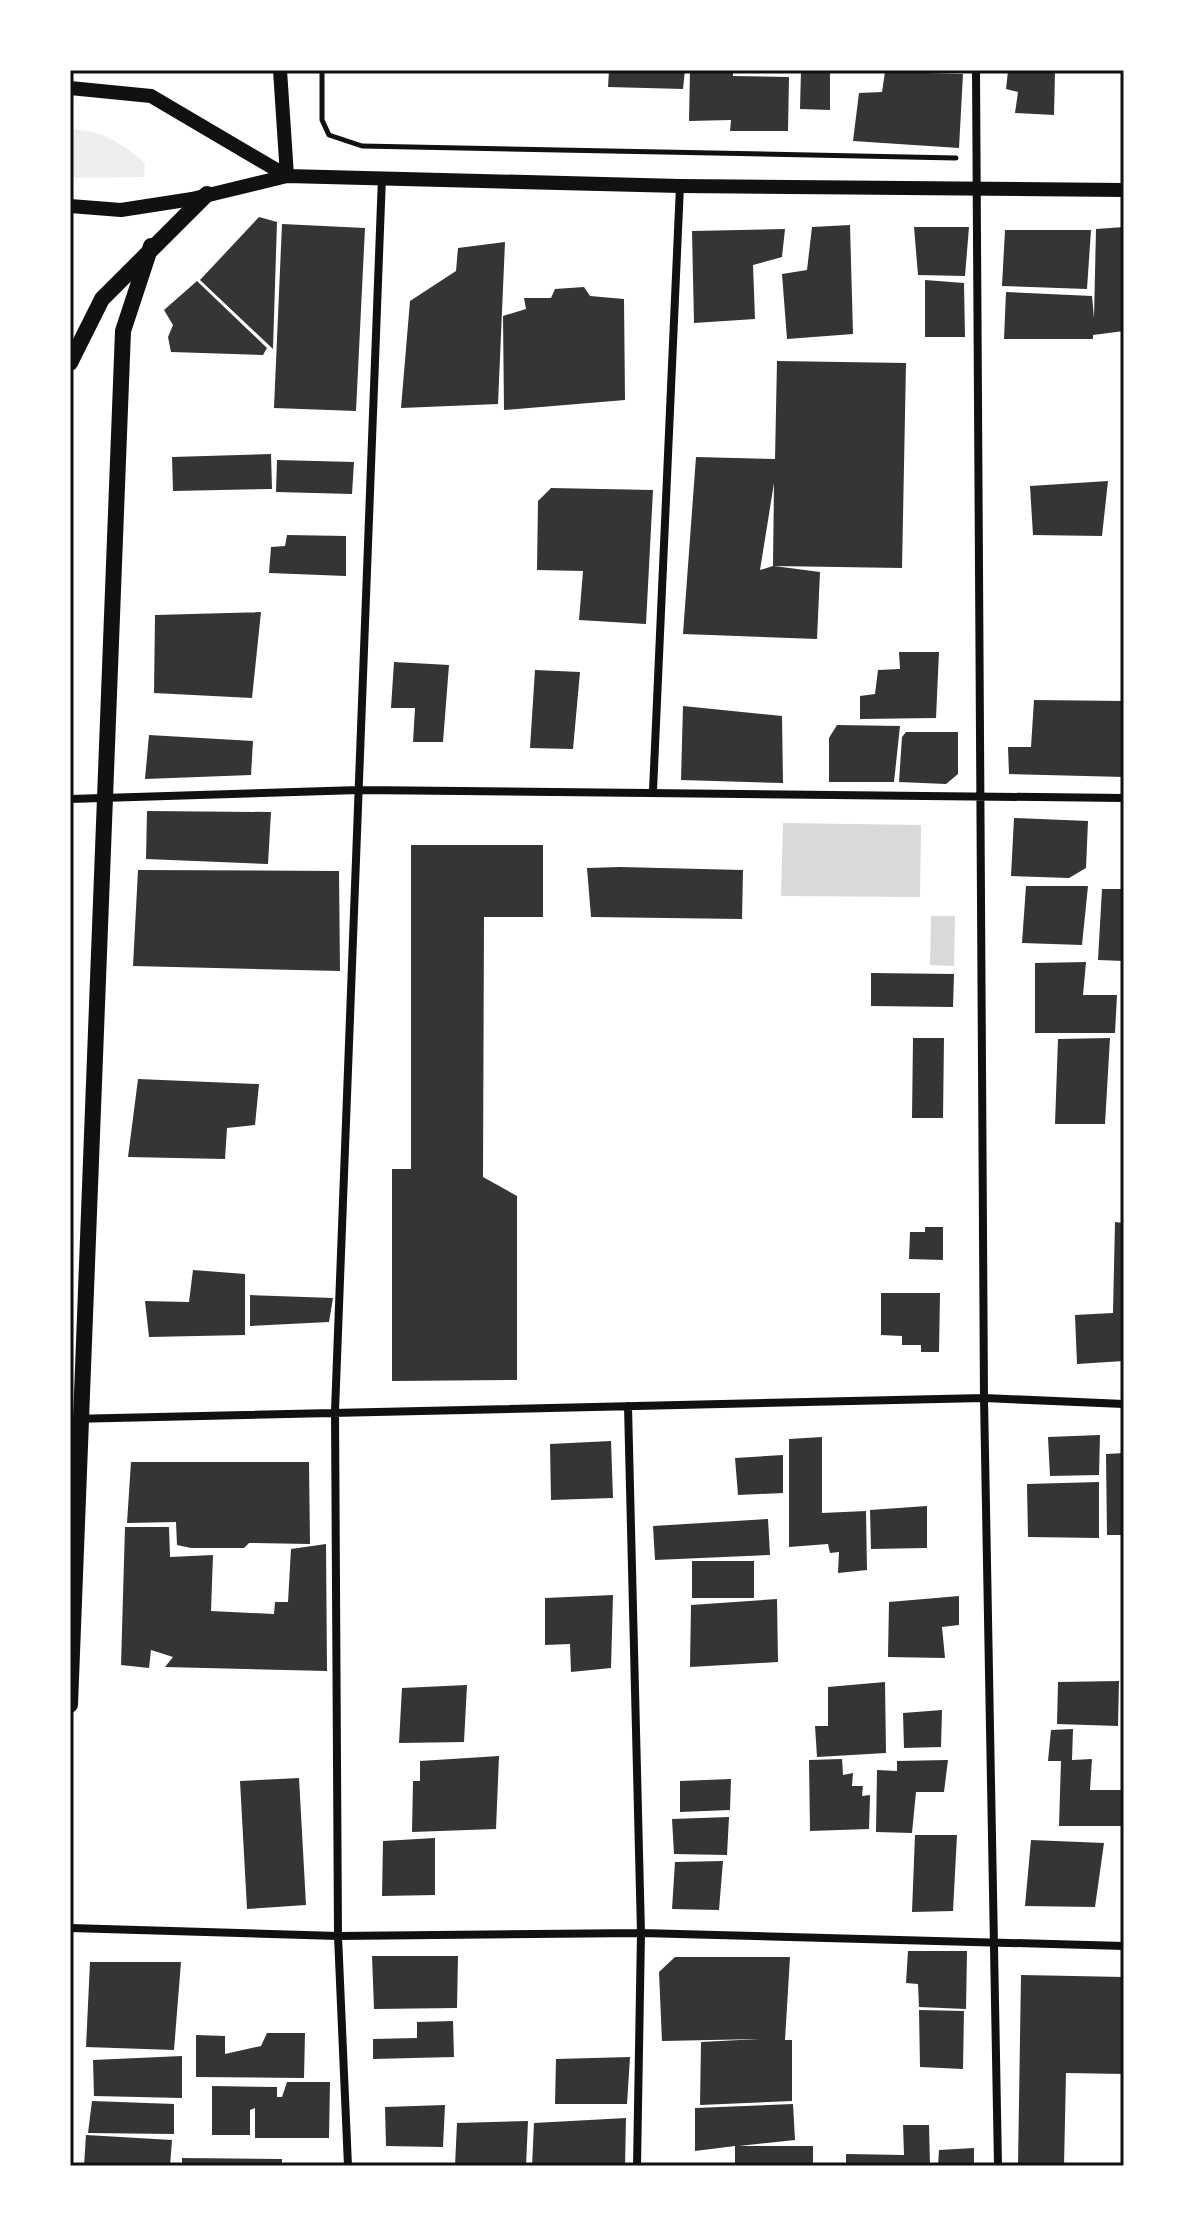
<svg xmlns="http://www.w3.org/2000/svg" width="1194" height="2236" viewBox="0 0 1194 2236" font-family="Manrope,sans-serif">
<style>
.green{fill:#eee}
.water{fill:#d9d9d9}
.building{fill:#353535;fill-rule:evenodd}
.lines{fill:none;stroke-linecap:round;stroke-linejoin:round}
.path{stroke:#111;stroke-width:5}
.minor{stroke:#111;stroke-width:8}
.tertiary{stroke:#111;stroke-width:14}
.secondary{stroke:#111;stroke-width:16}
.neatline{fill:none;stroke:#111;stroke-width:3}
</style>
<rect width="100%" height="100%" fill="#fff"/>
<path class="green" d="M70 129C102 130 121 143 145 163L144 177 70 178Z"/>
<path class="water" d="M783 823 921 825 920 897 781 896Z
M931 916H955L954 966 930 965Z"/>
<path class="building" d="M609 70H685L683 89 608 87Z
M690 70H733V76L789 77 788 131H730L731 120 689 121Z
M801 70H830V110L800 109Z
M1008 71 1055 72 1054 115 1015 113 1018 92 1006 89Z
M885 72 963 74 959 148 853 141 859 93 882 92Z
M259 217 277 222 273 349 200 280Z
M282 224 365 228 356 411 274 408Z
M850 225 853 334 787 339 782 274 807 270 812 227Z
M914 227H969L965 276 918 275Z
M1124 227V331L1093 335V339H1004L1006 292 1092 296 1094 318 1096 229Z
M785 229 782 257 753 265 755 319 694 323 692 231Z
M1005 230H1091L1087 289 1002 286Z
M505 242 498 404 401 408 410 301 456 271 458 248Z
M925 280 964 283 965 337H925Z
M197 281 267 348 263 355 171 352 168 337 173 325 164 310Z
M584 287 590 296 624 299 625 400 504 410 503 316 526 309 524 298H551L555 289Z
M777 361 906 363 902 568 774 566 820 572 817 639 683 634 696 457 775 459ZM774 483 773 566 760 570Z
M271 454 272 489 173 491 172 457Z
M277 460 354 462 352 494 276 492Z
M1108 481 1102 536 1033 535 1030 486Z
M551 488 653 490 646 624 579 620 583 571 537 570 538 501Z
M287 535 346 536V576L269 573 271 547 285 546Z
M261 612 252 698 154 693 155 615Z
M899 652H939L936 718 860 719V696L875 694 878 670 900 669Z
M394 662 449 665 443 742H413L415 708H391Z
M535 670 580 672 573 749 530 748Z
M1034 700 1124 701V777L1009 774 1008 747H1031Z
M683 706 782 716 783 783 681 780Z
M837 725 900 726 894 782H829V738Z
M906 732H958V774L946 784 899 782 902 737Z
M149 735 253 741 251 775 145 779Z
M147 811 271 812 268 864 146 859Z
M1014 818 1088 821 1086 868 1069 878 1011 876Z
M411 845H543V917H484L483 1177 517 1196V1380L392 1381V1169H411Z
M620 867 743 870 742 919 591 917 587 868Z
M138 870 339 871 340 971 133 966Z
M1026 886H1088L1082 945 1022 943Z
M1102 889H1124V961L1098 960Z
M1086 962 1083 995H1117L1115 1033H1035V963Z
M871 973 954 974 953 1007 871 1006Z
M913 1038H944L943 1118H912Z
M1110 1038 1105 1124H1055L1058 1039Z
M138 1079 259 1084 255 1125 227 1128 225 1159 128 1157Z
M1115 1222 1124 1223V1361L1077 1364 1075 1315 1113 1313Z
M925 1227H943V1260L909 1259 910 1232H925Z
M193 1270 245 1274V1335L149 1337 145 1301 189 1302Z
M881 1293H940L939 1352H921V1345H902V1336L881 1335Z
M250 1295 333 1298 329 1322 250 1326Z
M1100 1435 1099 1475 1050 1476 1048 1437Z
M822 1437V1513L866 1511 867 1570 838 1573 839 1552 830 1553 828 1544 789 1547V1439Z
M611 1441 613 1498 551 1500 550 1444Z
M1124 1453V1535H1107L1106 1454Z
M783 1455V1493L738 1495 735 1458Z
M131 1462H309L310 1544 249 1543 244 1548H191L177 1545 176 1522 127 1523Z
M1099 1482V1538L1028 1537 1027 1484Z
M927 1506V1548L871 1549 870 1510Z
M768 1519 770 1555 655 1560 653 1526Z
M125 1527H169L170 1557 213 1555 211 1611 274 1614 275 1602H288L291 1549 326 1544 327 1671 165 1667 173 1657 151 1650 149 1668 121 1665Z
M692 1561H754V1598H692Z
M613 1595 611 1668 571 1672 570 1644 545 1645V1598Z
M959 1596V1625L942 1627 945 1658 888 1657 889 1602Z
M777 1599 778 1662 690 1667 691 1605Z
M1119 1681 1118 1726 1057 1724 1058 1682Z
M885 1682 886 1753 817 1757 815 1726H828V1687Z
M467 1685 464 1742 399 1743 402 1688Z
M942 1710 941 1747 904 1748 903 1713Z
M1073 1729 1072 1760 1092 1759 1090 1790H1124V1826H1059L1061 1761H1048L1051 1730Z
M499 1756 496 1829 412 1832 413 1781H420V1761Z
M842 1759 843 1775 853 1773 852 1786H863L862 1796 870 1795 869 1829 810 1831 809 1760Z
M948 1760 944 1792H916L912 1833 876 1832 877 1770 897 1771V1761Z
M299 1778 306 1905 247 1909 240 1781Z
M731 1779 730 1810 680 1812V1781Z
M729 1817 727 1855 674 1854 672 1819Z
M915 1835H957L953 1911 912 1912Z
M435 1838V1895L382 1896 383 1841Z
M1031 1840 1104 1843 1095 1907 1025 1906Z
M723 1861 719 1910 672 1909 675 1862Z
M908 1951H967L966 2009 919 2007 918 1984 906 1983Z
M372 1956H458L457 2008 374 2009Z
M675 1957H790L785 2040H792V2101L700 2105 701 2042 759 2039 662 2041 659 1972Z
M90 1962H181L174 2050 86 2047Z
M1021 1975 1124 1977V2074L1066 2073 1064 2166H1018Z
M919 2010 964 2011 963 2069 920 2067Z
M453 2021 454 2057 373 2059V2039L417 2038V2022Z
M267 2033H305L304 2078 196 2077V2035L225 2036V2054L261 2046Z
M182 2056V2098L94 2096 93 2060Z
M630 2057 627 2104H555L556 2059Z
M287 2082H330L329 2138H255V2108L250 2110V2135H212V2086L277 2087V2097H282Z
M92 2101 174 2104V2134L88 2133Z
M793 2104 795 2140 739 2146H813V2166H735V2146L695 2151V2108Z
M445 2105 443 2147 386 2146 385 2107Z
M626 2118 625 2166H532L534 2123Z
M528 2121 526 2166H455L457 2123Z
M903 2125H929L930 2166H846V2154L904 2155Z
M86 2135 172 2140 170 2166H84Z
M974 2148V2166H938L939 2150Z
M182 2158 282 2159V2166H182Z"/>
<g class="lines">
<path class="path" d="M322 70V120L329 135 362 146 956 158"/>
<path class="minor" d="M976 70 984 1398 998 2166
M653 791 680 186
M70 799 359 790 1124 798
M628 1406 641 1933 637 2166
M70 1419 984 1398 1124 1404
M70 1928 338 1936 641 1933 1124 1946
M348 2166 338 1936 335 1411 382 177"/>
<path class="tertiary" d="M280 70 287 176 680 186 1124 190
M70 88 151 96 287 176 192 199 121 210 70 206"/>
<path class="secondary" d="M70 363 102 299 207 194
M70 1705 123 331 151 246"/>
</g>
<rect width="1194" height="2236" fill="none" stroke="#ffffff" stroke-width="144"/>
<rect x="72" y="72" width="1050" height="2092" class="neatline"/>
</svg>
